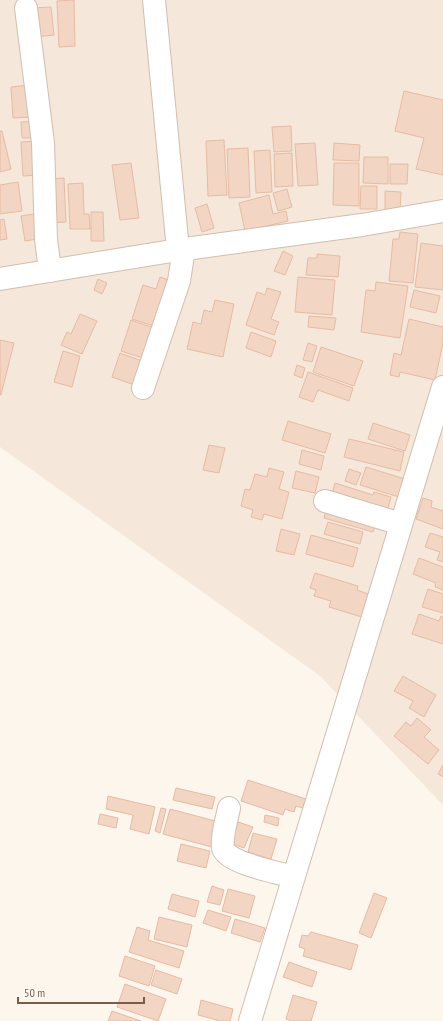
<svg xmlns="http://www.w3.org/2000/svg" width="443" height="1021" viewBox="0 0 443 1021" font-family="'PT Sans Narrow',sans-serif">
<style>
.residential{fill:#f5e8da}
.building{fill:#f3d5c3;stroke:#e6bba3}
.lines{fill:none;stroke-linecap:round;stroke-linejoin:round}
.minor-casing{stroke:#d1beb0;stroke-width:24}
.minor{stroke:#fff;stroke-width:22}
</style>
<rect width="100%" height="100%" fill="#fdf6ec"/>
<path class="residential" d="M0 0H443V805L320 676 0 447Z"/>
<path class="building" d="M74 0 75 46 59 47 57 1Z
M51 7 54 35 34 37 31 8Z
M30 85 33 117 13 118 11 87Z
M404 91 443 100V175L416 169 424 138 395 131Z
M37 121 38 138H22L21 122Z
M291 126 292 151 274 152 272 127Z
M0 131H2L11 169 0 172Z
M224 140 227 195 208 196 206 141Z
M39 141 40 175 23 176 21 142Z
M315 143 318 185 298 186 295 144Z
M334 143 360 145 359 161 333 160Z
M248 148 250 197 229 198 227 149Z
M270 150 272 192 256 193 254 151Z
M292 153 293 186 275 187 274 154Z
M364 157H388V184L363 183Z
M131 163 139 218 120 220 112 165Z
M334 163H359V206L333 205Z
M390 164H408L407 184H390Z
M64 178 66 222 50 223 47 179Z
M18 182 22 211 0 214V185Z
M83 183 84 214H89L90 229H70L68 184Z
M361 186H377V209H360Z
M287 189 292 207 278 211 273 193Z
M385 191 401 192 400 211H385Z
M269 195 273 214 286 211 288 221 245 231 239 203Z
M207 204 214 228 202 232 195 208Z
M91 212H103L104 241H91Z
M40 213 44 238 25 241 21 216Z
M4 219 7 239 0 240V220Z
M400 232 418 234 413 283 389 281 393 239H399Z
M421 243 443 246V290L415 287Z
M283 251 293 256 285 275 274 271Z
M317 254 340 256 338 277 306 275 308 258H317Z
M160 277 174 282 160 328 132 319 143 285 156 289Z
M298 277 335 280 332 315 295 312Z
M98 279 107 283 102 294 94 290Z
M376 282 408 286 400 338 361 332 366 290 375 291Z
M267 288 281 292 271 319 279 322 274 335 246 325 257 292 265 295Z
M414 290 440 296 436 313 410 307Z
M215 300 234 304 223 357 187 349 193 322 201 324 204 310 212 312Z
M80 314 97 321 82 354 61 345 67 332 71 334Z
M309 316 336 318 334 330 308 327Z
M409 319 443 327V343L435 380 400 372 399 377 390 375 394 353 401 355Z
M131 320 159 330 149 360 121 351Z
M251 332 276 341 271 357 246 348Z
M0 340 14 343 1 395H0Z
M308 343 317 346 312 362 303 360Z
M321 347 363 361 354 386 313 372Z
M63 351 80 356 72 387 54 382Z
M120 353 148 363 140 387 112 377Z
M297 365 305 368 302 378 294 375Z
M308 372 353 388 349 401 318 390 313 402 299 397Z
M288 421 331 434 325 453 282 440Z
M373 423 410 435 405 451 368 439Z
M349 439 404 452 400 471 344 457Z
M209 445 225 448 219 473 203 470Z
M302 450 324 456 321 470 299 464Z
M366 467 405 479 399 497 360 485Z
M269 468 284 472 279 489 289 492 282 519 264 514 262 520 251 517 253 510 241 506 245 489 250 490 255 474 267 477Z
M349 469 361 473 356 485 345 481Z
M296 471 319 477 315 493 292 488Z
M335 483 373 495 374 492 391 497 386 515 331 498Z
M423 498 432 501 431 507 443 511V529L416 519Z
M327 506 377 520 373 532 324 518Z
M328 522 363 532 360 544 324 534Z
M281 529 300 534 294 555 276 551Z
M430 533 443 537V562L437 560 440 552 425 547Z
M311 535 358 548 353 567 306 554Z
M419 558 443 567V590L435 587 436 583 413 574Z
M315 573 358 586 357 590 371 595 365 618 329 607 331 601 314 596 316 590 310 588Z
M428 589 443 594V613L422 607Z
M419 614 439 621 441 616 443 617V644L412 634Z
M403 676 436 695 424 717 409 708 413 701 394 691Z
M417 718 431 730 424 737 439 750 428 764 394 736 406 722 411 726Z
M443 765V777L438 774Z
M248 780 306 799 303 808 296 806 294 812 285 809 283 815 241 801Z
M176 788 215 797 212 809 173 800Z
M108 796 155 807 149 834 130 829 133 815 106 809Z
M161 808 166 809 160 833 155 831Z
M170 809 219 822 212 847 163 834Z
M100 814 118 818 116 828 98 824Z
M265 815 279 818 278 826 264 822Z
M238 822 253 827 244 848 230 843Z
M253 833 277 839 271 859 248 852Z
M181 844 210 851 206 868 177 861Z
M212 886 224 890 220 905 207 902Z
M228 889 255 896 249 918 222 911Z
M374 893 387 898 371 938 359 933Z
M172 894 199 901 195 917 168 909Z
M208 910 231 917 226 931 203 923Z
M159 917 192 925 187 947 154 939Z
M235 919 265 928 260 942 231 933Z
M137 927 150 931 148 940 184 951 179 968 129 952Z
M311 932 358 945 351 970 303 956 305 949 299 947 302 935 308 936Z
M125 956 155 966 149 986 119 976Z
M289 962 317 972 312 987 283 977Z
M156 970 182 979 177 994 151 985Z
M125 984 166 999 158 1021 117 1007Z
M293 995 317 1002 311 1021H292L286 1019Z
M201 1000 233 1009 230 1021H220L198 1015Z
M112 1011 141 1021H108Z"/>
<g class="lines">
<g class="minor-casing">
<path id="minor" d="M154 0 178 250
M26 8 43 143 46 239 50 271
M0 279 178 250 362 225 443 211
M143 388 179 281 184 249
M325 501 401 524
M229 808C227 819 221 836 223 848 226 863 280 873 294 877
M250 1021 443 387"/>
</g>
<use href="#minor" class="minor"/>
</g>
<path d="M18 997v6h126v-6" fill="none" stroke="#7a5c4d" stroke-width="2"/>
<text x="24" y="997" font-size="12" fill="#7a5c4d" stroke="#fffaf3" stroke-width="3" paint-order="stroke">50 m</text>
</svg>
